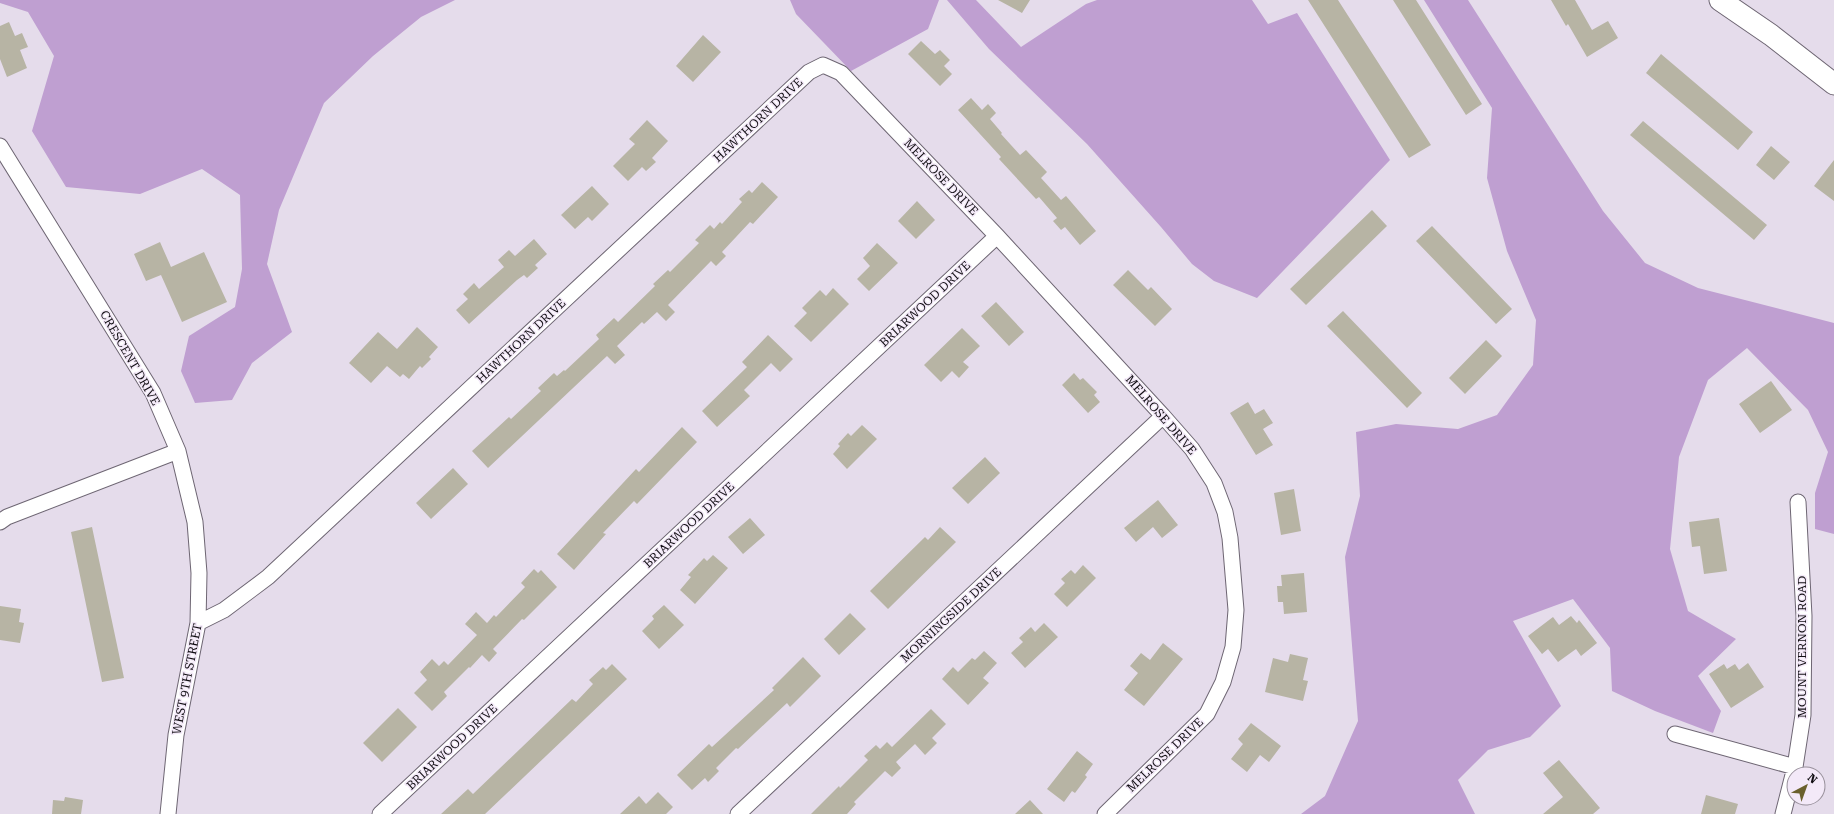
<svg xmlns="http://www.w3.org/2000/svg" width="1834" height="814" viewBox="0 0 1834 814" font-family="'Roboto Serif',serif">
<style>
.green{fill:#bf9fd1}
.building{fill:#b7b4a4}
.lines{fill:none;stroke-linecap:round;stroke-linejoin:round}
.minor-casing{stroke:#6e6673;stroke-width:17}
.secondary-casing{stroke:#6e6673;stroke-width:23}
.minor{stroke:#fff;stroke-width:15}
.secondary{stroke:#fff;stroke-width:21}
.labels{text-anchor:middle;stroke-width:3;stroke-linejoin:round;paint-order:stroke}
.street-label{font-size:12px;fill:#110e13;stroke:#f3e9f8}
</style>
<rect width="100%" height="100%" fill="#e5dceb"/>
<path class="green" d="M0 0H455L421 17 373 56 324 103 279 210 267 264 292 332 252 363 232 400 195 403 181 371 189 336 235 307 242 269 240 195 202 169 140 194 66 187 32 131 54 56 28 12 0 3Z
M790 0H939L928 29 851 71 796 14Z
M947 0H976L1021 47 1086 4 1097 0H1252L1268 24 1297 13 1390 160 1257 298 1214 281 1192 264 1161 227 1087 144 989 49Z
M1424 0H1468L1603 211 1645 263 1698 288 1834 323V534L1815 529V493L1828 452 1808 410 1747 348 1708 380 1679 457 1670 549 1688 611 1736 639 1698 676 1721 711 1713 733 1655 711 1612 691 1610 648 1573 599 1513 621 1561 706 1530 737 1488 750 1458 780 1475 814H1301L1325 796 1358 721 1345 557 1360 496 1356 432 1396 424 1458 429 1497 415 1533 365 1536 320 1507 251 1487 178 1492 108Z"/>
<path class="building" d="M998 0H1030L1022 13Z
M1308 0H1338L1431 145 1409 158Z
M1393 0H1416L1482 104 1466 115Z
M1551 0H1575L1592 30 1608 21 1618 38 1587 57 1568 24 1566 26Z
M9 22 15 36 22 33 28 47 20 50 27 68 7 77 0 59V26Z
M703 35 721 52 693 82 676 66Z
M921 41 935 54 940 50 950 60 944 66 952 74 940 86 908 54Z
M1661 54 1753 132 1738 150 1646 73Z
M971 98 982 110 988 104 996 113 990 119 1002 133 1001 134 1020 155 1026 150 1047 172 1041 178 1061 200 1066 196 1096 231 1080 245 1065 227 1061 230 1053 221 1057 218 1039 197 1036 199 999 159 1001 157 958 110Z
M647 120 668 141 652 158 656 162 646 171 642 167 628 181 613 166 635 144 629 139Z
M1643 121 1767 225 1754 240 1630 135Z
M1771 146 1790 162 1774 180 1756 165Z
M1834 160V201L1814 186Z
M762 182 778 197 753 224 750 222 722 252 726 256 716 266 711 261 668 305 675 312 666 321 657 312 644 324 642 322 617 346 625 355 615 364 607 356 488 468 472 451 509 417 511 419 541 391 538 388 554 373 557 376 564 370 565 371 599 339 596 335 614 318 618 322 655 286 653 284 668 270 670 272 699 243 695 240 710 225 714 229 720 222 722 224 742 202 739 199 749 190 752 193Z
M592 186 609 204 592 221 588 217 575 229 561 215Z
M917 201 935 220 916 239 898 221Z
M1372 210 1387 226 1306 305 1290 289Z
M1432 226 1512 309 1496 324 1416 241Z
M534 239 547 254 535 265 538 268 527 278 524 275 517 280 469 324 456 310 468 299 463 294 474 283 479 289 504 267 498 260 509 250 515 256Z
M160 242 171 267 204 252 227 302 182 322 161 275 146 281 134 254Z
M877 243 898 263 869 291 857 279 870 266 863 258Z
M1128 270 1148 290 1151 287 1172 309 1155 326 1113 285Z
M833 288 849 304 811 342 794 326 807 313 802 308 820 290 826 296Z
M996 302 1024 332 1009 346 981 316Z
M1343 311 1422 393 1407 408 1327 326Z
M417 327 438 347 429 357 431 359 422 368 420 366 409 379 403 374 400 377 387 366 371 383 349 363 378 332 397 349Z
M962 328 980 346 963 362 969 367 959 378 952 371 941 382 924 365Z
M768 335 793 359 780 372 771 363 744 390 750 396 717 427 702 411 747 367 742 362Z
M1486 340 1502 356 1465 394 1449 378Z
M1074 373 1080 380 1083 378 1097 392 1094 395 1100 402 1088 413 1062 385Z
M1771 381 1792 410 1760 433 1739 404Z
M1248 402 1255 414 1264 409 1273 423 1263 429 1273 445 1256 455 1230 413Z
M862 425 877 439 847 469 833 454 840 446 838 444 848 433 851 436Z
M682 427 697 442 637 504 634 501 603 533 606 534 574 570 557 554 636 469 639 472Z
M985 457 1000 473 968 504 952 488Z
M453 468 468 484 431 519 416 503Z
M1294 489 1301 531 1281 535 1274 493Z
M1158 500 1178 525 1162 538 1153 527 1136 542 1124 528Z
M750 518 765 535 743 554 728 537Z
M1719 518 1727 571 1704 574 1700 546 1692 547 1689 522Z
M92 527 124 678 102 682 71 532Z
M940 527 956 542 888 609 870 591 925 537 928 540Z
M713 555 728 568 695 604 680 590 691 577 688 575 704 558 707 561Z
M1083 565 1096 578 1067 607 1054 594 1065 583 1061 579 1071 570 1075 574Z
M534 569 538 573 541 570 557 587 524 620 522 619 493 649 497 653 489 662 482 655 470 668 469 667 444 692 447 696 432 711 414 693 427 680 420 672 432 659 439 666 444 661 448 665 477 635 465 624 476 612 487 623 494 615 496 617 525 587 521 583Z
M1304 573 1307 612 1284 614 1283 602H1278L1277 586H1282L1281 575Z
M664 605 684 625 659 649 642 631 654 619 652 616Z
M0 606 21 609 19 622 24 623 20 643 0 640Z
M850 613 866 629 839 655 824 639Z
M1571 616 1577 623 1579 620 1597 643 1581 656 1576 649 1558 662 1548 649 1542 654 1528 636 1553 617 1559 625Z
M1044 623 1058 637 1025 668 1011 653 1023 642 1019 638 1031 627 1035 632Z
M1163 643 1183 659 1144 706 1124 690 1138 673 1130 666 1141 653 1150 660Z
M984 651 997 663 983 678 989 683 968 705 942 679 953 667 958 672 972 658 975 660Z
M1290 654 1308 658 1303 680 1308 681 1303 701 1265 692 1273 658 1288 662Z
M803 657 821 676 790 707 787 703 738 749 736 748 716 768 719 771 708 782 705 778 692 790 677 775 709 744 712 747 774 690 772 688Z
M1748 663 1764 687 1731 708 1709 674 1724 664 1727 669 1735 664 1739 670Z
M612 664 627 679 485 814H441L468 789 473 794 572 699 576 702 593 684 589 680 603 667 606 670Z
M398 708 417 727 382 762 363 743Z
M931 709 946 724 932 738 937 743 925 755 915 744 896 762 901 768 892 777 885 771 854 802 856 804 847 814H811L839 786 840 788 868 760 864 756 876 745 880 749 887 742 892 747Z
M1251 723 1281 746 1269 762 1260 755 1247 772 1231 759 1243 744 1238 739Z
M1077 751 1093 764 1085 775 1087 777 1075 793 1072 791 1064 802 1047 789Z
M1559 760 1600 808 1593 814H1543L1563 797 1543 773Z
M658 792 673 807 666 814H620L639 796 646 804Z
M1706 795 1738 804 1735 814H1701Z
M65 797 83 800 81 814H52L53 800 64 801Z
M1030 800 1043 814H1015Z"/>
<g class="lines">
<g class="minor-casing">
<path id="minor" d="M0 146 153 393 178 451 195 522 199 573 198 623 176 735 168 814
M0 522 7 517 178 451
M198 623 224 610 268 577 809 72 823 65 841 73 997 236 1163 416 1192 449 1214 483 1225 512 1230 538 1236 610 1233 647 1223 682 1207 714 1105 814
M1675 734 1795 767
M380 814 997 236
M738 814 1163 416
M1783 814 1795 767 1803 715 1804 616 1798 502"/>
</g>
<g class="secondary-casing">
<path id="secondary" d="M1720 0 1771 35 1834 84"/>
</g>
<use href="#minor" class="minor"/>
<use href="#secondary" class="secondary"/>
</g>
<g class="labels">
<g class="street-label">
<text transform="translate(758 120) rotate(-43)" y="4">HAWTHORN DRIVE</text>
<text transform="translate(941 177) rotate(46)" y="4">MELROSE DRIVE</text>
<text transform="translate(925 304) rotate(-43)" y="4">BRIARWOOD DRIVE</text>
<text transform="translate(521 341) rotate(-43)" y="4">HAWTHORN DRIVE</text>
<text transform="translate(130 358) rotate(60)" y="4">CRESCENT DRIVE</text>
<text transform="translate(1161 415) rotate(49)" y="4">MELROSE DRIVE</text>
<text transform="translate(689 525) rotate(-43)" y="4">BRIARWOOD DRIVE</text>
<text transform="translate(951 615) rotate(-43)" y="4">MORNINGSIDE DRIVE</text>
<text transform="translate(1802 647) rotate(-90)" y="4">MOUNT VERNON ROAD</text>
<text transform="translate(187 679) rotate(-79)" y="4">WEST 9TH STREET</text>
<text transform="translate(452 747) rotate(-43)" y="4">BRIARWOOD DRIVE</text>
<text transform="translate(1165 755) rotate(-44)" y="4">MELROSE DRIVE</text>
</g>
</g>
<g transform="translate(1806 786) rotate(41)"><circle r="19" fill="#f3e9f8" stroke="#99919c"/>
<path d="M0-3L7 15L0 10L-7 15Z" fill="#6a602d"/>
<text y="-6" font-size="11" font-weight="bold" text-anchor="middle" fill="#110e13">N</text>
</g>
</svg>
